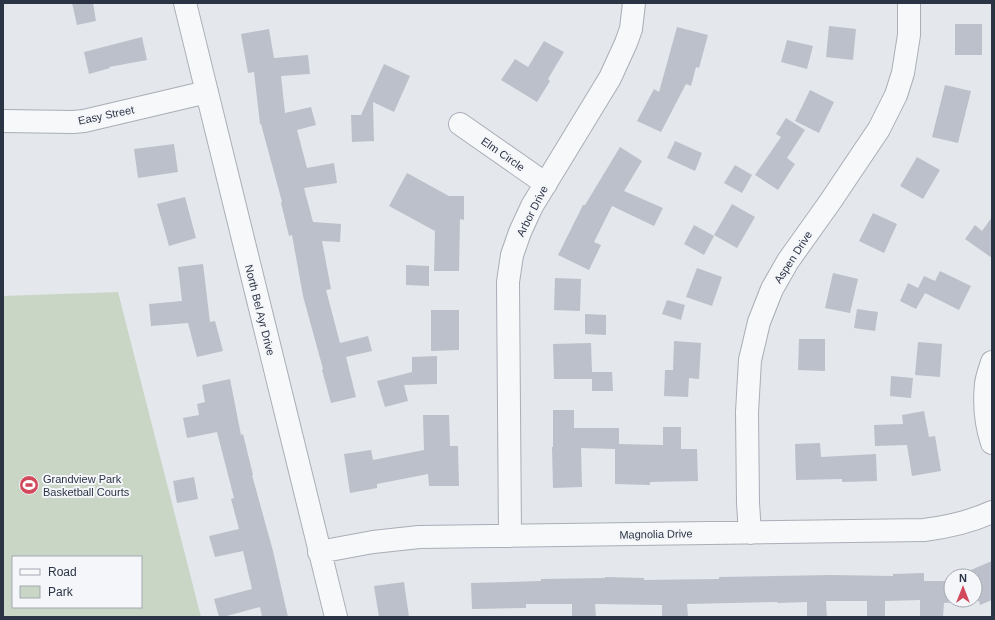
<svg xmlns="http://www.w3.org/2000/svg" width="995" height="620" viewBox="0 0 995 620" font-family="Arial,sans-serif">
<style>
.green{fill:#c9d6c5;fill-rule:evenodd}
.building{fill:#bbc0ca}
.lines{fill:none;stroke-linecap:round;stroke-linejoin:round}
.minor-casing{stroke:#a9aeb7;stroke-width:24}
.minor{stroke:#f7f8fa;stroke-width:22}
.labels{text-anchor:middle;stroke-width:4;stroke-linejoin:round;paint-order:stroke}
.street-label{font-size:11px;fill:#2b3445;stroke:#f4f6f9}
.poi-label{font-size:11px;fill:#2b3445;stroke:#f4f6f9;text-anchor:start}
</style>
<rect width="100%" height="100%" fill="#e4e7ec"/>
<path class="green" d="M118 292 201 617H3V296ZM13 557H141V607H13Z"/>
<path class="building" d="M72 3H93L96 21 77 25Z
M955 24H982V55H955Z
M829 26 856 29 853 60 826 57Z
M677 27 708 35 699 68 696 67 691 86 686 84 661 132 637 121 654 89 659 92Z
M269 29 274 58 308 55 310 74 281 76 285 113 311 107 316 125 297 130 307 168 334 163 337 183 304 188 313 222 341 224 340 242 322 241 331 289 326 290 340 343 368 336 372 351 346 357 356 397 331 403 322 370 323 369 303 296 292 235 289 236 281 203 282 202 261 124H260L254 72 248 73 241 34Z
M142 37 147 60 109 67 110 68 89 74 84 52Z
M787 40 813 46 807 69 781 62Z
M544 41 564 52 548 79 550 81 537 102 501 80 515 59 528 67Z
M384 64 410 76 394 112 373 102 374 141 352 142 351 115H361Z
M945 85 971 91 958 143 932 137Z
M810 90 834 102 819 133 795 121Z
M786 118 805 130 787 158 795 164 778 190 755 175 781 137 776 134Z
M675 141 702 153 695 171 667 158Z
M174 144 178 172 138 178 134 149Z
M620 147 642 161 624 191 663 208 654 226 612 206 594 242 601 245 589 270 558 255 583 205H585Z
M917 157 940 170 923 199 900 186Z
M735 165 752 175 742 193 724 183Z
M407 173 449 196H464V220L460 219 459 271H434L435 231 389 206Z
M185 197 196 238 169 246 157 204Z
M732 204 755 217 737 248 714 235Z
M873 213 897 224 884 253 859 241Z
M992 217V258L965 239 975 225 982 231Z
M694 225 714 236 704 255 684 244Z
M203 264 210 322 215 321 223 351 197 357 188 323 151 326 149 304 182 301 178 267Z
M406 265 429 266V286L406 285Z
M697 268 722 277 712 306 686 297Z
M940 271 971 286 959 310 925 293 916 309 900 301 908 283 918 288 924 276 935 281Z
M833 273 858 279 850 313 825 308Z
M555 278 581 279 580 311 554 310Z
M667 300 685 305 681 320 662 314Z
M857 309 878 312 875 331 854 328Z
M431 310H459V350L431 351Z
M585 314 606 315V335L585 334Z
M799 339H825V371L798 370Z
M674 341 701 343 699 379 689 378 688 397 664 396 665 370H673Z
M918 342 942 344 940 377 915 375Z
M591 343 592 372H612L613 391H592V379H554L553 344Z
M437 356V384L404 385 408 401 385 407 377 381 412 372V357Z
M891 376 913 378 911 398 890 396Z
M230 379 241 435 243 434 253 475H252L273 551 288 617H262L260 607 223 617H219L214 599 252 589 243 551 215 557 209 536 239 529 231 499 234 498 217 432 187 438 183 418 199 415 197 404 205 402 202 385Z
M553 410H574V428H619V444L663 445V427H681V449H697L698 481 650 482V485L615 484V449L581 448 582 487 553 488 552 447H553Z
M924 411 929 437 935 436 941 471 912 476 907 445 875 446 874 425 903 424 902 415Z
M423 415H449L450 446H458L459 486H429L428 474 377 484V488L350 493 344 454 371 450 373 460 424 450Z
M820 443 821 457 876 454 877 481 842 482V479L796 480 795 444Z
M194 477 198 499 177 503 173 481Z
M992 561V600L980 605 979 601 944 603 943 617H920V600L885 601V617H867V601H826L827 617H807V602L778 603 777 602 687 604 688 617H662V605L595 604 596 617H572V604H526V608L472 609 471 583 541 581V579L605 578V577L644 578V580L719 579V577L831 575 893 576V574L924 573V581H951V600H975V576H968L966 572Z
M404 582 409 617H379L374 586Z"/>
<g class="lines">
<g class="minor-casing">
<path id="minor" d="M185 3 336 617
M3 121 73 122 84 121 207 92
M460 124 546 184
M992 362C990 369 987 376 986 384 984 403 986 425 992 443
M750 533 748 503 747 412 750 360 759 322 772 289 788 261 830 202 879 129 896 95 903 73 909 35V3
M510 536 508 282 512 255 520 232 532 206 610 78 626 43 631 29 634 3
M319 552 373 542 419 537 924 530C948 527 970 522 992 512"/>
</g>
<use href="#minor" class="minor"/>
</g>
<defs>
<g id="stadium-disc" transform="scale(1)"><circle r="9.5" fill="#d1495b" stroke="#f4f6f9"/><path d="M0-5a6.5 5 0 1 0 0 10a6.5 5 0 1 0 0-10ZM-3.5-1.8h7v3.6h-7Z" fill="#fff"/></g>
</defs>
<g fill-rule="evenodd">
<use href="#stadium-disc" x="29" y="485"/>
</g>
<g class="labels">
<g class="street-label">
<text transform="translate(106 115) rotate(-12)" y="4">Easy Street</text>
<text transform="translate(503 154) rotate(35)" y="4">Elm Circle</text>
<text transform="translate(532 211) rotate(-63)" y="4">Arbor Drive</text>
<text transform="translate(793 257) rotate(-57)" y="4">Aspen Drive</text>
<text transform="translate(260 310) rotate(76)" y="4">North Bel Ayr Drive</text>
<text transform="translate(656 534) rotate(-1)" y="4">Magnolia Drive</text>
</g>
<g class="poi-label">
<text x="43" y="483">Grandview Park<tspan x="43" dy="13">Basketball Courts</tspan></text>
</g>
</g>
<rect width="995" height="620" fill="none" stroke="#2b3445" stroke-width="8"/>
<rect x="12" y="556" width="130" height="52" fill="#f4f6f9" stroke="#a4a8b1"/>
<rect x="20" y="569" width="20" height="6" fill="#f7f8fa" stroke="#a4a8b1"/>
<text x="48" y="576" font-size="12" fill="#2b3445">Road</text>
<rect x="20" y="586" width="20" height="12" fill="#c9d6c5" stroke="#a4a8b1"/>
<text x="48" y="596" font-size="12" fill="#2b3445">Park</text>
<g transform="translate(963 588)"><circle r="19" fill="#f4f6f9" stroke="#a4a8b1"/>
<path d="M0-3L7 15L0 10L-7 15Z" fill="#d1495b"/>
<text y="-6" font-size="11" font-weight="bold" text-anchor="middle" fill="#2b3445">N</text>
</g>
</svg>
